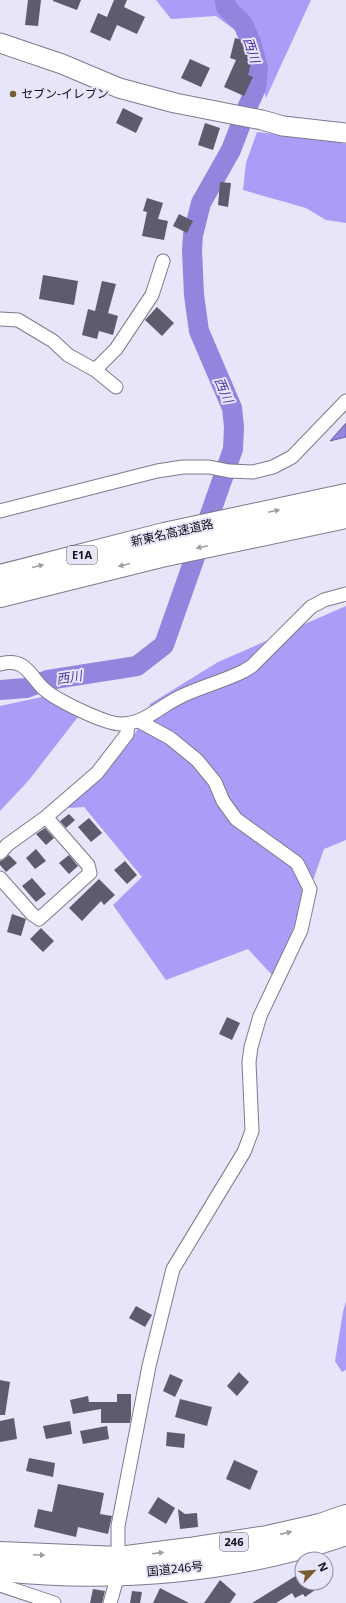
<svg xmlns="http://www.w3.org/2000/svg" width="346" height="1603" viewBox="0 0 346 1603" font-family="'Noto Sans','Noto Sans JP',sans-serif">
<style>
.forest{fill:#aa9cf7}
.water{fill:#9384dd;stroke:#6b61a1}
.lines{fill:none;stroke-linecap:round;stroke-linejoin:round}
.river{stroke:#9384dd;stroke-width:20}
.building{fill:#5d5c6c}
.street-casing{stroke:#7c7b8c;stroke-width:15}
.secondary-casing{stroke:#7c7b8c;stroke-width:21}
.highway-casing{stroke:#7c7b8c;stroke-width:24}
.street{stroke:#fff;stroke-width:13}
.secondary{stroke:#fff;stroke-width:19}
.highway{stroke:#fff;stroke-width:22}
.oneway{fill:#9f9fa1}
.poi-dot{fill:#775d2f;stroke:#e7e5f9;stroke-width:1.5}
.labels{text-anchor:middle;stroke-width:4;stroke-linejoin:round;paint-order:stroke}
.shield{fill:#e7e5f9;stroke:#4f4e59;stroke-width:1}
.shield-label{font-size:11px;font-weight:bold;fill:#0e0e14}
.poi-label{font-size:12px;fill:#0e0e14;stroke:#e7e5f9;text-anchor:start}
.street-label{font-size:12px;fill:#0e0e14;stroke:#e7e5f9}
.water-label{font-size:13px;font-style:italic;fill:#5338a0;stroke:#e7e5f9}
</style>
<rect width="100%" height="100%" fill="#e7e5f9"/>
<path class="forest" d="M156 0H311L266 98 251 42 216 16 171 19Z
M257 132 313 138 346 144V223L326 220 306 208 243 190 246 163Z
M346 606V840L324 849 310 889 273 976 248 949 166 980 113 905 142 877 84 807 56 809 134 735 148 713 150 704 218 662Z
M46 696 81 713 29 780 0 811V706Z
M346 1301V1370L342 1372 335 1361 343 1312Z"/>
<path class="water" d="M346 423V437L330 441Z"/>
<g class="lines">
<path class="river" d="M0 690 26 688 48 680 137 666 164 645 233 449 234 427 232 408 199 331 194 295 192 250 193 235 201 203 231 150 247 108 256 88 258 69 251 42 243 24 226 7 225 0"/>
</g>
<path class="building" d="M28 0H41L38 26 25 25Z
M53 0H81L77 10 53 1Z
M114 0H127L124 7 145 17 137 34 117 25 110 41 90 32 98 13 107 17Z
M235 38 256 44 248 75 253 77 244 96 224 87 236 60 230 58Z
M190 59 210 68 201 87 181 78Z
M123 108 143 118 136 133 116 123Z
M205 123 220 128 213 150 198 145Z
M220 182 231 183 228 207 218 205Z
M147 198 163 203 158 219 168 221 164 240 142 236 147 212 143 211Z
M179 214 193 221 187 233 173 226Z
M43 275 78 281 74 305 39 299Z
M102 281 116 284 108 313 118 316 113 335 99 331 97 339 82 335 88 309 95 311Z
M157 307 174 323 162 336 145 320Z
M69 814 75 820 66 828 60 821Z
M89 818 102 833 91 842 78 827Z
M45 828 54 838 46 845 36 834Z
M36 849 46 861 35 869 26 858Z
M9 855 17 863 6 872 0 865V861L3 860Z
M69 855 78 866 69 874 59 863Z
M125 861 137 875 127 884 114 870Z
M32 878 46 894 36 902 22 886Z
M99 879 115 895 104 905 101 901 82 921 69 908Z
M12 914 26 919 21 936 7 932Z
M41 928 54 941 43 952 30 939Z
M227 1017 240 1023 232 1040 219 1034Z
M136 1306 152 1315 145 1327 129 1318Z
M239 1372 249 1382 237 1396 227 1386Z
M170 1374 183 1380 175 1397 163 1391Z
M0 1380 10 1382 5 1415H0Z
M117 1394H131V1416L130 1423H101V1409L73 1414 70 1400 88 1396 89 1402H117Z
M180 1399 212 1407 207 1426 175 1417Z
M14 1418 17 1439 0 1442V1421Z
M70 1421 72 1434 46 1439 43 1426Z
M107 1426 109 1439 83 1444 80 1431Z
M167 1432 185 1434 184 1448 166 1446Z
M29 1458 55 1463 53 1477 26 1471Z
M234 1460 258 1471 250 1490 226 1479Z
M58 1484 104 1493 100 1514 112 1516 108 1534 78 1527 76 1537 34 1527 38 1509 52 1512Z
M158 1497 175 1508 166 1524 148 1513Z
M178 1509 185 1514 197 1513 198 1527 180 1529Z
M302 1572V1583H310L315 1590 305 1597 303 1594 295 1598 292 1593 276 1603H252Z
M220 1580 236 1594 230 1603H204Z
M160 1588 189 1603H153Z
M93 1589 105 1591 102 1603H90Z
M132 1591 142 1592 140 1603H130Z"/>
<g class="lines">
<g class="street-casing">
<path id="street" d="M0 319 18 320 53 341 68 355 95 370 116 387
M95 370 116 349 152 295 163 261
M0 511 157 471 183 467H209L229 471 253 472 273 467 292 457 346 401
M0 664C7 662 14 661 21 665 30 670 36 682 44 689 56 700 105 724 121 724 146 724 162 704 184 695 203 686 224 681 244 671L252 666 311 607 324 600 346 594
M0 853 7 845 46 817 97 773 127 734 128 724
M0 878 32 914 39 919 90 873 88 865 46 817
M0 1585 54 1603
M110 1603 118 1575V1526L149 1366 173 1269 244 1152 252 1131 249 1062 251 1047 260 1016 301 930 310 889 297 863 236 819 223 801 215 782 197 760 170 738 139 721"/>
</g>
<g class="secondary-casing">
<path id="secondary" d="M0 43 62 64 119 88 175 103 262 120 283 126 346 133"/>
</g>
<g class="highway-casing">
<path id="highway" d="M0 576 164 534 346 495
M0 596 161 556 346 517
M0 1553 119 1558 189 1549 267 1537 320 1525 346 1516
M0 1570C115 1582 236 1572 346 1534"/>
</g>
<use href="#street" class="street"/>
<use href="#secondary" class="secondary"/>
<use href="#highway" class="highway"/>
</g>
<defs><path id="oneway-solid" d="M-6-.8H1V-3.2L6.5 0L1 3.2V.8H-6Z"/></defs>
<g class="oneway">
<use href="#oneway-solid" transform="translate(274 511) rotate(-12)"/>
<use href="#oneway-solid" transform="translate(202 547) rotate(168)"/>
<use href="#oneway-solid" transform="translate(124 565) rotate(166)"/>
<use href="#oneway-solid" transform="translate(38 566) rotate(-14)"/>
<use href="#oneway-solid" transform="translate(286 1533) rotate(-13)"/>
<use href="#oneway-solid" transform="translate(158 1553) rotate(-7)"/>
<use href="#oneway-solid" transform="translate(39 1555) rotate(2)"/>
</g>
<circle class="poi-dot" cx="13" cy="94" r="4"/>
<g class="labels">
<g class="shield">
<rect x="67" y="546" width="30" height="18" rx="3"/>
<rect x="220" y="1533" width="28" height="18" rx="3"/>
</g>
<g class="shield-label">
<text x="82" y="559">E1A</text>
<text x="234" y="1546">246</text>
</g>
<g class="poi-label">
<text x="21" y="98">セブン-イレブン</text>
</g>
<g class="street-label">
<text transform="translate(172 533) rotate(-13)" y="4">新東名高速道路</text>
<text transform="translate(175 1569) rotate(-6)" y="4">国道246号</text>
</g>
<g class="water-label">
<text transform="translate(252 50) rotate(72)" y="5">西川</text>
<text transform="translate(224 390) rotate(67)" y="5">西川</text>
<text transform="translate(69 677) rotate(-9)" y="5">西川</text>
</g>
</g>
<g transform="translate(314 1571) rotate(65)"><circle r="19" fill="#e7e5f9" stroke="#908f9d"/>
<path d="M0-3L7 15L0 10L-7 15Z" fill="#775d2f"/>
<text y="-6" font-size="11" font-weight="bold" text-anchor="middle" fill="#0e0e14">N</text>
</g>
</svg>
